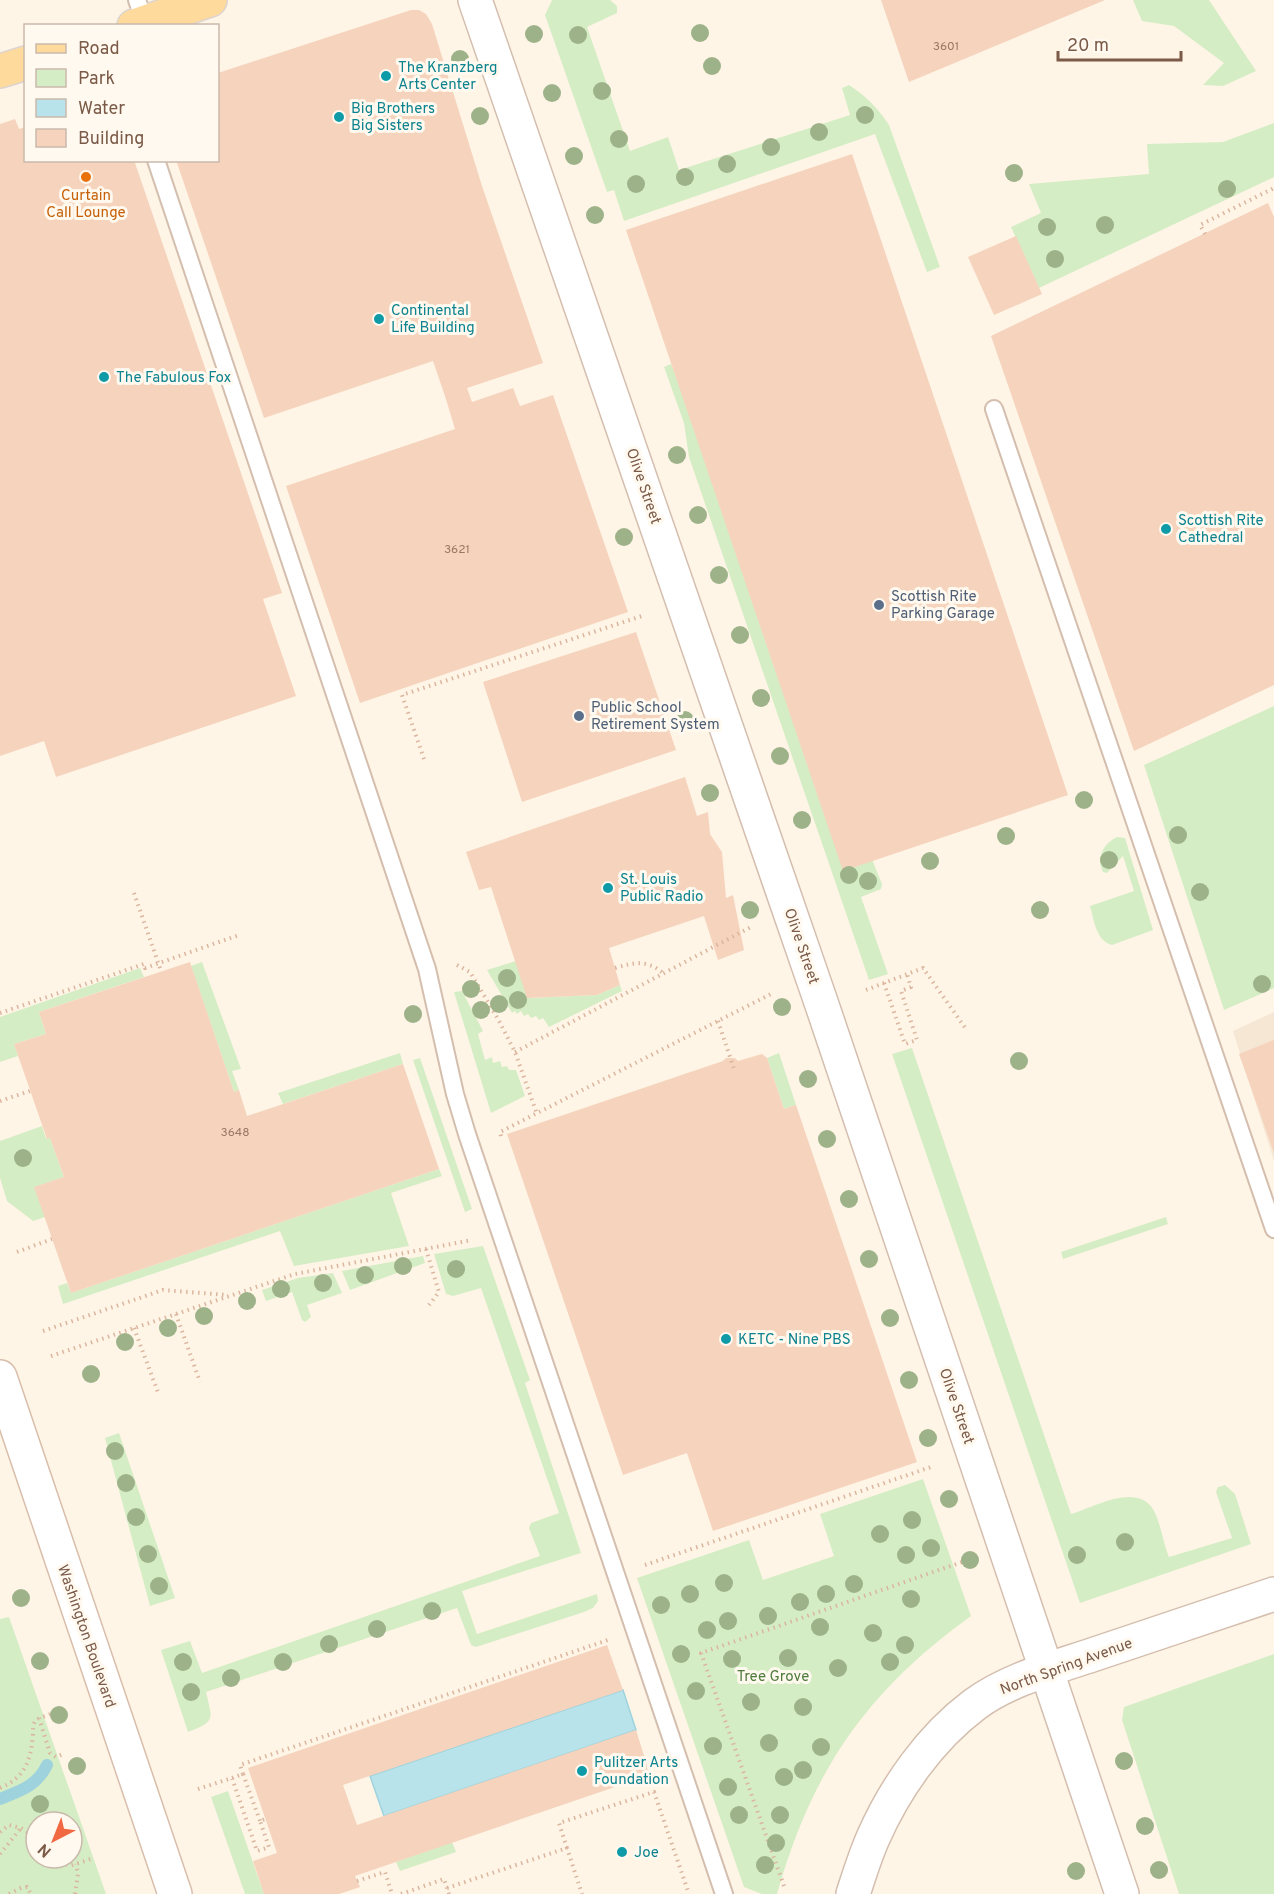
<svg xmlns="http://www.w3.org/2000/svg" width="1274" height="1894" viewBox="0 0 1274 1894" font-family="Overpass,sans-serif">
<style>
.residential{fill:#f6e7d5}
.green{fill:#d5edc4;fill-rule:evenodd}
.water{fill:#b9e3ea;stroke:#9ed3dd;stroke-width:1.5}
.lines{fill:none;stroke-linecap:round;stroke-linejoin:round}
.stream{stroke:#9ed3dd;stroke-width:12}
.building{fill:#f6d3bc}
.service-casing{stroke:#d4beae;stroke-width:20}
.minor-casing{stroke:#d4beae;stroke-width:36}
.tertiary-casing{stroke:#d4beae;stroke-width:36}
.secondary-casing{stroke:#d8beab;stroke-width:36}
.primary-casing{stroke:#ddd4cf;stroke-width:36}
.path{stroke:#dbb69f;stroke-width:4;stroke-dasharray:1.5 4.5;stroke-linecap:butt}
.service{stroke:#fff;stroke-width:16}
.minor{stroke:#fff;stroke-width:33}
.tertiary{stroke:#fff;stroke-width:33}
.secondary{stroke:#fff;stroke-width:33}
.primary{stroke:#ffda9d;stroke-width:33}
.tree{fill:#9eb289}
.culture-dot{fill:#0f9aa8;stroke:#fff9ef;stroke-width:2}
.food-dot{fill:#e8710a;stroke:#fff9ef;stroke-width:2}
.service-dot{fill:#5c6f8a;stroke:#fff9ef;stroke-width:2}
.labels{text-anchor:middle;stroke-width:6;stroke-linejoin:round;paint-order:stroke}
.number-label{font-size:12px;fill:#9a7865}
.culture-label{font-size:15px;fill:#0d838f;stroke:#fff9ef;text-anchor:start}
.food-label{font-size:15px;fill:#c56008;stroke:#fff9ef}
.street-label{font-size:15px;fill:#7b5a48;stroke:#fff9ef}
.service-label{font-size:15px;fill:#4e5e75;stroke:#fff9ef;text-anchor:start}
.park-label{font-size:15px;fill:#4f7b3c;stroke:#fff9ef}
</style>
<rect width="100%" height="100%" fill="#fef5e7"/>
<path class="residential" d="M1274 1012V1161L1233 1031Z"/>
<path class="green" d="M552 0H610L617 6V13L587 27 630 151 668 137 679 170 850 115 842 88 849 85C866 96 878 108 889 125L940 267 927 272 875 134 624 221 614 190 607 192 545 15Z
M1133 0H1209L1256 71 1223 86 1203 85 1224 63 1174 26 1142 21Z
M1274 123V177L1039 288 1011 227 1041 213 1029 184 1149 174 1147 144 1223 142Z
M671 364 882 884 881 889 861 897 888 974 869 980 689 457 684 423 664 367Z
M1274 706V988L1224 1010 1144 765Z
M1117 837 1125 838 1153 930 1112 945C1096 941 1094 920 1090 906L1134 891 1123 856 1107 873 1103 872C1096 857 1103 844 1117 837Z
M516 961 528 998 597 995 620 985 622 991 549 1027 543 1018 539 1020 536 1016 531 1018 528 1014 524 1016 521 1011 517 1014 515 1011 512 1013 487 970Z
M202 962 241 1069 232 1071 239 1090 234 1092 191 966Z
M140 968 144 977 39 1012 46 1034 14 1044 18 1056 0 1062V1017Z
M462 991 483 1031 478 1034 485 1060 492 1057 493 1063 500 1061 502 1067 507 1066 509 1070H516L525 1096 491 1113 454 992Z
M912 1048 1071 1514C1092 1508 1136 1482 1153 1509 1161 1523 1163 1543 1169 1557L1232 1538 1216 1492 1218 1487 1225 1485 1235 1494 1251 1544 1080 1603 892 1054Z
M400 1053 403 1064 283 1104 278 1093Z
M779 1053 796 1105 784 1109 767 1058Z
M420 1058 472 1209 465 1212 413 1060Z
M42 1126 46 1138H50L64 1177 35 1187 45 1217 33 1221 7 1201 0 1178V1141Z
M439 1169 442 1176 391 1193 409 1246 294 1266 280 1231 63 1304 58 1286 67 1283 71 1293Z
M1166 1217 1168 1224 1063 1259 1061 1252Z
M483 1246 530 1380 525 1383 581 1553 462 1591 477 1634 597 1594 598 1601 593 1608 584 1612 476 1647 471 1645 457 1608 206 1692C212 1719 217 1721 188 1732L161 1650 190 1641 202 1673 540 1556 529 1528 531 1523 559 1513 481 1288 453 1296 446 1294 434 1254Z
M423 1256 425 1263 350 1290 342 1271Z
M333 1273 342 1293 307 1305 311 1317 305 1322 302 1320 292 1292 266 1301 262 1290 298 1278Z
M119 1433 175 1598 150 1606 105 1438Z
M923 1479 971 1616C867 1691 812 1770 777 1894H762L744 1887 637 1578 749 1540 763 1580 834 1556 820 1514Z
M9 1617 106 1894H0V1619ZM36 1822H72V1858H36Z
M1274 1654V1894H1179L1122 1720 1124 1707Z
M228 1791 264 1894H245L211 1797Z
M452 1842 456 1852 400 1871 396 1862Z"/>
<path class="water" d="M623 1690 636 1730 384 1816 370 1776Z"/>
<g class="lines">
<path class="stream" d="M0 1799C20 1791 37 1786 47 1765"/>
</g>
<path class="building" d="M881 0H1105L909 82Z
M411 10H419L426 14 432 24 482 186 543 363 467 388 472 402 513 388 520 406 553 395 628 612 360 703 286 486 455 429 445 396 433 361 264 418 176 160H218V73Z
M15 119 19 129 26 127V160H134L282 593 263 599 296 696 56 777 44 741 0 756V124Z
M852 154 1068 795 843 871 626 230Z
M1268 203 1274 217V685L1134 751 991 336Z
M1016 236 1042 294 994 315 968 257Z
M636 632 676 750 522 802 483 682Z
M685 777 697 816 708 812 710 834 722 852 726 898 733 895 744 950 718 960 704 916 609 948 620 985 597 995 527 998 491 887 479 890 466 852Z
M190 962 234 1092 239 1090 247 1116 403 1064 439 1169 71 1293 34 1187 64 1177 50 1138 47 1139 14 1044 46 1034 39 1012Z
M1274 1040V1153L1239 1054Z
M762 1054 767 1058 784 1109 796 1105 917 1462 713 1531 687 1453 623 1475 507 1134 723 1061 726 1058H735L738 1061Z
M607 1645 623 1690 343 1785 357 1825 636 1730 650 1775 355 1876 360 1887 339 1894H264L253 1861 277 1853 248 1768Z"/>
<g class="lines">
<g class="service-casing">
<path id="service" d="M137 0 145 22
M156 160 427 969 455 1094 467 1134 724 1894
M994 409 1274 1229"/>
</g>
<g class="minor-casing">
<path id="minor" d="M475 0 822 1005 1122 1894"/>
</g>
<g class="tertiary-casing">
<path id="tertiary" d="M853 1894C859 1876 865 1856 873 1838 895 1788 930 1738 974 1705 1007 1680 1053 1668 1092 1655 1153 1635 1213 1614 1274 1594"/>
</g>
<g class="secondary-casing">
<path id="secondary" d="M0 1377 175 1894"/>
</g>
<g class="primary-casing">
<path id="primary" d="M134 26 210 0
M0 71 26 63"/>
</g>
<path class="path" d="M1205 234 1200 225 1274 188
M424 759 402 695 642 616
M134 893 161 971
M457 965 470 972 498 1019 515 1052 537 1114
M615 968C634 962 648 960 663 973
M884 983 905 1044 917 1040 901 991 911 987 907 974
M866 990 923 968 966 1029
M0 1013 144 964 145 968 239 935
M718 1021 734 1069
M515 1052 751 927
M0 1101 30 1091
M501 1136 500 1132 773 993
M426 1249 439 1292 429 1305
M17 1252 52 1239
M176 1314 200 1382
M134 1328 159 1395
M43 1331 163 1290 227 1295
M51 1356 295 1274 472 1240
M645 1565 931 1467
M39 1718 50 1753 56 1757 63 1754
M243 1774 240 1765 608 1640
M232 1778 243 1774 260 1821
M0 1788C26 1777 31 1759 33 1734 33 1729 33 1724 36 1720 40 1717 46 1716 50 1714
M198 1789 232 1778 257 1851 269 1847 260 1821 265 1819
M0 1832 9 1825 21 1828 36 1838
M567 1848 559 1823 654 1792 689 1894
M0 1854 21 1828
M56 1858 69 1866 94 1858
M357 1881 385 1872 392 1894
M784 1886 701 1653 962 1562
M447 1888 567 1848 582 1894
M9 1894 21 1888 27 1887 31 1894
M75 1894 78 1874 76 1864
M401 1894 444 1879 449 1894"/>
<use href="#service" class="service"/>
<use href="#minor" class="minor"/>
<use href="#tertiary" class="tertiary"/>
<use href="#secondary" class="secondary"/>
<use href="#primary" class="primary"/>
</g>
<g class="tree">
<circle cx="700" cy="33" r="9"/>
<circle cx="534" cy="34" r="9"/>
<circle cx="578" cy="35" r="9"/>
<circle cx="460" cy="59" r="9"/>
<circle cx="712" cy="66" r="9"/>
<circle cx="602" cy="91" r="9"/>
<circle cx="552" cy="93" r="9"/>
<circle cx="865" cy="115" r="9"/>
<circle cx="480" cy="116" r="9"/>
<circle cx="819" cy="132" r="9"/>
<circle cx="619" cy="139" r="9"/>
<circle cx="771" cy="147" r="9"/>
<circle cx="574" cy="156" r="9"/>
<circle cx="727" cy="164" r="9"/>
<circle cx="1014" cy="173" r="9"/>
<circle cx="685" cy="177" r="9"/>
<circle cx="636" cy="184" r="9"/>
<circle cx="1227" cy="189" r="9"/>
<circle cx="595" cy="215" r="9"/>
<circle cx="1105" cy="225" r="9"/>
<circle cx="1047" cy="227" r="9"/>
<circle cx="1055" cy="259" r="9"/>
<circle cx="677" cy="455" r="9"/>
<circle cx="698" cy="515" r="9"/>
<circle cx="624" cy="537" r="9"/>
<circle cx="719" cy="575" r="9"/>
<circle cx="740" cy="635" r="9"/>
<circle cx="761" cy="698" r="9"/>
<circle cx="685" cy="720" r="9"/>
<circle cx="780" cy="756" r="9"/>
<circle cx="710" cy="793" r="9"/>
<circle cx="1084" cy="800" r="9"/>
<circle cx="802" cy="820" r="9"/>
<circle cx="1178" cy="835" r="9"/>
<circle cx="1006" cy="836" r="9"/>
<circle cx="1109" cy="860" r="9"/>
<circle cx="930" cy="861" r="9"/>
<circle cx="849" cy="875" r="9"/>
<circle cx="868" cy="881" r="9"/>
<circle cx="1200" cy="892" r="9"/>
<circle cx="750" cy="910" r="9"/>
<circle cx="1040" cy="910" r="9"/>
<circle cx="507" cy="978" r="9"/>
<circle cx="1262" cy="984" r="9"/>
<circle cx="471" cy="989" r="9"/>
<circle cx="518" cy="1000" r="9"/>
<circle cx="499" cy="1004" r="9"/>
<circle cx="782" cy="1007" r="9"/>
<circle cx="481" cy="1010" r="9"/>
<circle cx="413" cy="1014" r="9"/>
<circle cx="1019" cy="1061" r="9"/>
<circle cx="808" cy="1079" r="9"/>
<circle cx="827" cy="1139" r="9"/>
<circle cx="23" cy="1158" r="9"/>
<circle cx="849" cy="1199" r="9"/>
<circle cx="869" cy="1259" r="9"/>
<circle cx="403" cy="1266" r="9"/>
<circle cx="456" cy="1269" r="9"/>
<circle cx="365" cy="1275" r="9"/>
<circle cx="323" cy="1283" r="9"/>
<circle cx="281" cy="1289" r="9"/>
<circle cx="247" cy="1301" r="9"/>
<circle cx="204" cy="1316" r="9"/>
<circle cx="890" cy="1318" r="9"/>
<circle cx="168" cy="1328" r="9"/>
<circle cx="125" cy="1342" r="9"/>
<circle cx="91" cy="1374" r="9"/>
<circle cx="909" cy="1380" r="9"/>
<circle cx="928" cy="1438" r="9"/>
<circle cx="115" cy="1451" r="9"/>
<circle cx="126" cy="1483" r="9"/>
<circle cx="949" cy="1499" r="9"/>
<circle cx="136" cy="1517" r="9"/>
<circle cx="912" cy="1520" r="9"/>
<circle cx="880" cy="1534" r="9"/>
<circle cx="1125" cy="1542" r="9"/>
<circle cx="931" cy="1548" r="9"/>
<circle cx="148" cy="1554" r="9"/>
<circle cx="906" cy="1555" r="9"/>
<circle cx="1077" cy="1555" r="9"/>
<circle cx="970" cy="1560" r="9"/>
<circle cx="724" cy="1583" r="9"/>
<circle cx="854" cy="1584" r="9"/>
<circle cx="159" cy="1586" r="9"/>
<circle cx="690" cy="1594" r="9"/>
<circle cx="826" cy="1594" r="9"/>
<circle cx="21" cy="1598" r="9"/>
<circle cx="911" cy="1599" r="9"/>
<circle cx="800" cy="1602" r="9"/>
<circle cx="661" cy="1605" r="9"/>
<circle cx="432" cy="1611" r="9"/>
<circle cx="768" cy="1616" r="9"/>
<circle cx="728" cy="1621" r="9"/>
<circle cx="820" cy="1627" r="9"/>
<circle cx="377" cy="1629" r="9"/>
<circle cx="707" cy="1630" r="9"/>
<circle cx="873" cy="1633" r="9"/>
<circle cx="329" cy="1644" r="9"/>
<circle cx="905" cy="1645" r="9"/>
<circle cx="681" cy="1654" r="9"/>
<circle cx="788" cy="1658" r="9"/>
<circle cx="732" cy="1659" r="9"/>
<circle cx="40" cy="1661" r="9"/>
<circle cx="183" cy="1662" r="9"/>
<circle cx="283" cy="1662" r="9"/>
<circle cx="890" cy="1662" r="9"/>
<circle cx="838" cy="1668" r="9"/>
<circle cx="231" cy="1678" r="9"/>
<circle cx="696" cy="1691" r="9"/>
<circle cx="191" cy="1692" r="9"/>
<circle cx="751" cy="1702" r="9"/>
<circle cx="803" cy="1707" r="9"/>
<circle cx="59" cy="1715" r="9"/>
<circle cx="769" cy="1743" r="9"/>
<circle cx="713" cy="1746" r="9"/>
<circle cx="821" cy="1747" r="9"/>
<circle cx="1124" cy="1761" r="9"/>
<circle cx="77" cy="1766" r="9"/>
<circle cx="803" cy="1770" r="9"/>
<circle cx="784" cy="1777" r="9"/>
<circle cx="728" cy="1787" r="9"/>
<circle cx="40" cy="1804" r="9"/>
<circle cx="739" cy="1815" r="9"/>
<circle cx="780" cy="1815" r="9"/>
<circle cx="1145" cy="1826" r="9"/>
<circle cx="776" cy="1843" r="9"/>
<circle cx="765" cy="1865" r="9"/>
<circle cx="1159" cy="1870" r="9"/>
<circle cx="1076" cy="1871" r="9"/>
</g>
<g class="culture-dot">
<circle cx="386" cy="76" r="6"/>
<circle cx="339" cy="117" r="6"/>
<circle cx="379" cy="319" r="6"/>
<circle cx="104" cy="377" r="6"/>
<circle cx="1166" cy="529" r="6"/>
<circle cx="608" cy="888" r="6"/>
<circle cx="726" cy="1339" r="6"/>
<circle cx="582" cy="1771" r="6"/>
<circle cx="622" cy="1852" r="6"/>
</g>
<circle class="food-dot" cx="86" cy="177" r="6"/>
<g class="service-dot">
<circle cx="879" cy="605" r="6"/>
<circle cx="579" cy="716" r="6"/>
</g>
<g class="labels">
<g class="number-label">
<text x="946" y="50">3601</text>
<text x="457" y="553">3621</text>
<text x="235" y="1136">3648</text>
</g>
<g class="culture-label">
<text x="398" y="72">The Kranzberg<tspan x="398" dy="17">Arts Center</tspan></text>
<text x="351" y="113">Big Brothers<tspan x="351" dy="17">Big Sisters</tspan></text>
<text x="391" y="315">Continental<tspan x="391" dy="17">Life Building</tspan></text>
<text x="116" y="382">The Fabulous Fox</text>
<text x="1178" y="525">Scottish Rite<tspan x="1178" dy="17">Cathedral</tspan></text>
<text x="620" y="884">St. Louis<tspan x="620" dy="17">Public Radio</tspan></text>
<text x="738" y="1344">KETC - Nine PBS</text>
<text x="594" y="1767">Pulitzer Arts<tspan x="594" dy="17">Foundation</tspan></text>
<text x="634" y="1857">Joe</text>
</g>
<g class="food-label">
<text x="86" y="200">Curtain<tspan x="86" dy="17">Call Lounge</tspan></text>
</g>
<g class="street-label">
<text transform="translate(644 486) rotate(71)" y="5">Olive Street</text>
<text transform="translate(802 946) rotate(71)" y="5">Olive Street</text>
<text transform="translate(957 1406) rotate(71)" y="5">Olive Street</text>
<text transform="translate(87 1636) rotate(71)" y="5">Washington Boulevard</text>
<text transform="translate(1066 1666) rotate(-20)" y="5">North Spring Avenue</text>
</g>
<g class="service-label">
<text x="891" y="601">Scottish Rite<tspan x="891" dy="17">Parking Garage</tspan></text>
<text x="591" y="712">Public School<tspan x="591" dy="17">Retirement System</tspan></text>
</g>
<g class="park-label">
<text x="773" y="1681">Tree Grove</text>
</g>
</g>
<rect x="24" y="24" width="195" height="138" fill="#fff9ef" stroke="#cab9ac" stroke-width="1.5"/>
<rect x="36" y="44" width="30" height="9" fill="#ffda9d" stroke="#cab9ac" stroke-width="1.5"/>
<text x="78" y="54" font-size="18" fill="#7b5a48">Road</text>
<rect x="36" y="69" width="30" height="18" fill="#d5edc4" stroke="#cab9ac" stroke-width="1.5"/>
<text x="78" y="84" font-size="18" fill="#7b5a48">Park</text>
<rect x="36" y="99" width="30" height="18" fill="#b9e3ea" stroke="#cab9ac" stroke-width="1.5"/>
<text x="78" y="114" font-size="18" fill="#7b5a48">Water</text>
<rect x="36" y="129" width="30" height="18" fill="#f6d3bc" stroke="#cab9ac" stroke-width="1.5"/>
<text x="78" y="144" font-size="18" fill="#7b5a48">Building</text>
<g transform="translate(54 1840) rotate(222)"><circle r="28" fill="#fff9ef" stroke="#cab9ac" stroke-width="1.5"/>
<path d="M0-4.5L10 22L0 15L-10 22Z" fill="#f16943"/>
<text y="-9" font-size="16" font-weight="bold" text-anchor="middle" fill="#7b5a48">N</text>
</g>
<path d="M1058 51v9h123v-9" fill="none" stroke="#7b5a48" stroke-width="3"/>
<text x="1067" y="51" font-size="18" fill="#7b5a48" stroke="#fff9ef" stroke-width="4.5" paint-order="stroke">20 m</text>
</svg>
